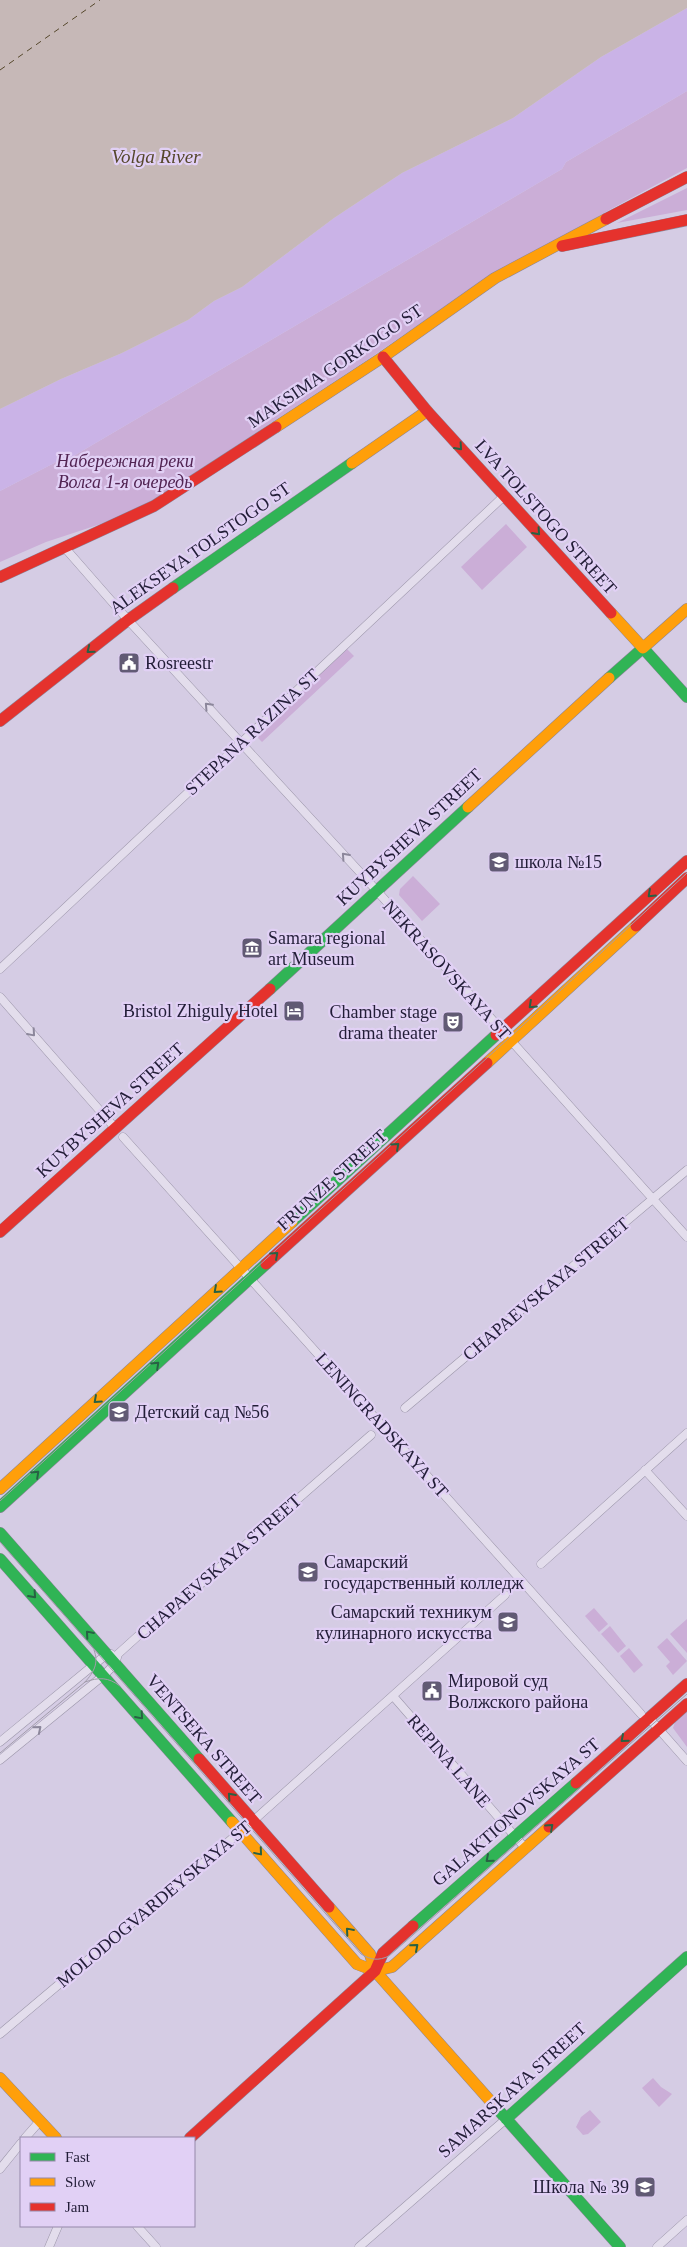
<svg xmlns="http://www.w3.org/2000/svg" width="687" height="2247" viewBox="0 0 687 2247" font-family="'Times New Roman',serif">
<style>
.green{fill:#cbaed7}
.sand{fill:#cab3e7}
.water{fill:#c6b8b7}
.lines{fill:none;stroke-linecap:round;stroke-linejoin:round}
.ferry{stroke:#56482c;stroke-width:1;stroke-dasharray:6 5;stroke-linecap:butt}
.street-casing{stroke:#9b95a9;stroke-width:9}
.fast-casing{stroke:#8b8598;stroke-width:12}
.slow-casing{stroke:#8b8598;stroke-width:12}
.jam-casing{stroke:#8b8598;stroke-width:12}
.street{stroke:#e3ddec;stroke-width:8}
.fast{stroke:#30b455;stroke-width:11}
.slow{stroke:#ff9f0a;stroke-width:11}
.jam{stroke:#e5322d;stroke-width:11}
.tram{stroke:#a29dab;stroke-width:1}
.oneway{stroke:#286144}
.oneway2{stroke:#8c879b}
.labels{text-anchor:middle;stroke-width:4.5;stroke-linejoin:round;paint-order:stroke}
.street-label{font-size:18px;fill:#221d37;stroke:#e1d0f5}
.park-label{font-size:18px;font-style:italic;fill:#522453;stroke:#e1d0f5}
.poi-label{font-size:18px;fill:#221d37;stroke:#e1d0f5;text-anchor:start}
.water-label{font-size:19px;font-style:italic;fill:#56482c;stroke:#e1d0f5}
</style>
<rect width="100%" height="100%" fill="#d5cce4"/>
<path class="green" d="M687 91V168L613 208 466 292 367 360 149 503 122 517 46 542 0 562V491L60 460 65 461 562 169 566 162Z
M687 188V210L617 223Z
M506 524 527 547 482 590 461 567Z
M347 649 354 656 262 742 254 734Z
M413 876 440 904 422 921 399 895 400 889Z
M594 1608 608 1624 599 1632 585 1616Z
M687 1619V1653L670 1634Z
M610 1626 626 1646 618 1653 601 1634Z
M667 1638 687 1661 673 1675 666 1666 670 1662 657 1647Z
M629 1648 643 1665 634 1673 620 1656Z
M687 1709V1747L673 1728 676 1719Z
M653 2078 661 2087 672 2094 659 2107 642 2088Z
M590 2110 601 2122 588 2134 583 2135 576 2127 581 2117Z"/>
<path class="sand" d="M687 8V91L566 162 562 169 65 461 60 460 0 491V409L61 379 122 353 188 320 214 301 242 287 334 218 402 173 513 118 601 57Z"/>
<path class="water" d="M0 0H687V8L601 57 513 118 402 173 334 218 242 287 214 301 188 320 122 353 61 379 0 409Z"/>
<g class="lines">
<path class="ferry" d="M0 70 100 0"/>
<g class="street-casing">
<path id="street" d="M65 548 128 620 368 881 687 1237
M0 969 504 496
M0 997 116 1129
M123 1137 641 1714
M405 1408 687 1170
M645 1470 687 1516
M541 1564 687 1433
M393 1696 526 1849
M649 1718 687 1761
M0 1742 107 1654H111
M0 1760 104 1675 115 1664 118 1654 139 1635 204 1581 371 1435
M0 2034 253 1821 505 1595
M25 2138 40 2121
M0 2169 21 2143
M137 2226 156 2247
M49 2247 58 2226
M359 2247 506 2119
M657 2247 687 2220"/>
</g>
<g class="fast-casing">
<path id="fast" d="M173 588 352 463
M609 678 643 648 687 697
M270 989 468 807
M292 1222 496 1035
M0 1507 266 1264
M0 1533 199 1759
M0 1559 232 1822
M413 1926 576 1783
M493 2104 620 2247
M506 2119 687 1957"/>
</g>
<g class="slow-casing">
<path id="slow" d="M276 427 383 357 495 278 606 219
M352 463 427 411
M611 613 643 648 687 609
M468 807 609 678
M487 1063 636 926
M0 1489 292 1222
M232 1822 357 1964 375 1971
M329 1907 370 1954 375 1971 493 2104
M375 1971 392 1967 549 1827
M0 2078 56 2138"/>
</g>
<g class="jam-casing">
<path id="jam" d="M606 219 687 177
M562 246 687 220
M383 357 427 411 611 613
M0 577 154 506 276 427
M0 721 128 620 173 588
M636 926 687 878
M496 1035 687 861
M0 1232 270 989
M266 1264 487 1063
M199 1759 329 1907
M576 1783 687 1684
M549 1827 687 1704
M190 2138 375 1971 383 1953 413 1926"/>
</g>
<use href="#street" class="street"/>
<use href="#fast" class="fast"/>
<use href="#slow" class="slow"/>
<use href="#jam" class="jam"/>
<path class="tram" d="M0 1501 521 1027 687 873
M0 1542 361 1954C371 1960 378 1961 389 1956L687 1694
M85 1682C99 1677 108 1677 120 1686
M0 1753 85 1682C94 1672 99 1663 94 1650"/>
</g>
<defs><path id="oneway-chevron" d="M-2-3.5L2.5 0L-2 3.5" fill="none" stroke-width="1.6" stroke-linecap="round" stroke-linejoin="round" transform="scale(1.25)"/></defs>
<g class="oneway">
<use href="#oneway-chevron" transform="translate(459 447) rotate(48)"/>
<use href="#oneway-chevron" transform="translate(537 532) rotate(48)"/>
<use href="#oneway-chevron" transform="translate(90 650) rotate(141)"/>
<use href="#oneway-chevron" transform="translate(651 894) rotate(137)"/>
<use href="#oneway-chevron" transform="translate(532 1005) rotate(137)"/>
<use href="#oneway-chevron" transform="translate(396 1146) rotate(-42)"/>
<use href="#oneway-chevron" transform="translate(275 1255) rotate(-42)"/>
<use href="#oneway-chevron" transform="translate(217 1290) rotate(138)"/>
<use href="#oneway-chevron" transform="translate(156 1365) rotate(-43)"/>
<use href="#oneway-chevron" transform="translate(97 1400) rotate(138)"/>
<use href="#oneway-chevron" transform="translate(36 1474) rotate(-43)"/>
<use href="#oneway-chevron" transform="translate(33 1595) rotate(48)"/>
<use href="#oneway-chevron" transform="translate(89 1634) rotate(-131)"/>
<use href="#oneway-chevron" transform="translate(140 1716) rotate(49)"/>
<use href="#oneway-chevron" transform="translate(624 1739) rotate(139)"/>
<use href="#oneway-chevron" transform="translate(231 1796) rotate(-132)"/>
<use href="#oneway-chevron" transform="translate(550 1827) rotate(-42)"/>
<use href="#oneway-chevron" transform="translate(259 1852) rotate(50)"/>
<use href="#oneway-chevron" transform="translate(489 1859) rotate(139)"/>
<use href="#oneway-chevron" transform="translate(349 1931) rotate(-131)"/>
<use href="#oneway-chevron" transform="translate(415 1947) rotate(-41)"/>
</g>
<g class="oneway2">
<use href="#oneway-chevron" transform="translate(208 706) rotate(-133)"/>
<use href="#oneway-chevron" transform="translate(345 856) rotate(-132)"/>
<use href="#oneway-chevron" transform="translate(32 1033) rotate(49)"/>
<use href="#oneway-chevron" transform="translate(38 1729) rotate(-40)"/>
</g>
<defs>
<g id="civic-square" transform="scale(1.125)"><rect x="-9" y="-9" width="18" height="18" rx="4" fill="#615a74" stroke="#e1d0f5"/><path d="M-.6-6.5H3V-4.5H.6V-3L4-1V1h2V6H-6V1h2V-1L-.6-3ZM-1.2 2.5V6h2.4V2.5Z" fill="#fff"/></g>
<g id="school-square" transform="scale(1.125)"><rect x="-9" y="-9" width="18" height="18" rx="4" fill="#615a74" stroke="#e1d0f5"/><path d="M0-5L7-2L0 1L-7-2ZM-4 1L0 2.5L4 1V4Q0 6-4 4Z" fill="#fff"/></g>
<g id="museum-square" transform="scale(1.125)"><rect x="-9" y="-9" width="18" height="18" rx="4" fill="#615a74" stroke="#e1d0f5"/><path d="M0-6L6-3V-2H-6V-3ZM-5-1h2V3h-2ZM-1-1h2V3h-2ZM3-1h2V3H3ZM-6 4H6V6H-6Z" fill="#fff"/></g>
<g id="hotel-square" transform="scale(1.125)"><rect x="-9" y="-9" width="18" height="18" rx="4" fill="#615a74" stroke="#e1d0f5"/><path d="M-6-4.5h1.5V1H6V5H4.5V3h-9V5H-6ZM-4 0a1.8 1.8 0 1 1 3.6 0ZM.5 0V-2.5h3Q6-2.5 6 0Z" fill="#fff"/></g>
<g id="theatre-square" transform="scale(1.125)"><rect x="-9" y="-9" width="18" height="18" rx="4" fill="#615a74" stroke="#e1d0f5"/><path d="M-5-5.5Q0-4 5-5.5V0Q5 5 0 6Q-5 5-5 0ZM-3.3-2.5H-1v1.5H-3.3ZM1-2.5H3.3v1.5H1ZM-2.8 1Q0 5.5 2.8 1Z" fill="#fff"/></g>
<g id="university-square" transform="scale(1.125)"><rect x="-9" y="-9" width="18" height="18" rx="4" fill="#615a74" stroke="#e1d0f5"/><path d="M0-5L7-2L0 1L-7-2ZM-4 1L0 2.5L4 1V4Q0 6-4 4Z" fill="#fff"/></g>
</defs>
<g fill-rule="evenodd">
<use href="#civic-square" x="129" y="663"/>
<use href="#school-square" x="499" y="862"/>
<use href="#museum-square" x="252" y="948"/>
<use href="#hotel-square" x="294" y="1011"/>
<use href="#theatre-square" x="453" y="1022"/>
<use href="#school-square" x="119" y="1412"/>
<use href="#university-square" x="308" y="1572"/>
<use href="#university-square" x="508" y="1622"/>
<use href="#civic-square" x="432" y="1691"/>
<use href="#school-square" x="645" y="2187"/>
</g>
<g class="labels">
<g class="street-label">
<text transform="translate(335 366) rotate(-34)" y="6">MAKSIMA GORKOGO ST</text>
<text transform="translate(546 517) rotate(48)" y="6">LVA TOLSTOGO STREET</text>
<text transform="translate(200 548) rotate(-35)" y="6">ALEKSEYA TOLSTOGO ST</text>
<text transform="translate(252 732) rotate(-43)" y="6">STEPANA RAZINA ST</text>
<text transform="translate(409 837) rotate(-43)" y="6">KUYBYSHEVA STREET</text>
<text transform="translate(447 970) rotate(48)" y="6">NEKRASOVSKAYA ST</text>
<text transform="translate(110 1110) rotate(-42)" y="6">KUYBYSHEVA STREET</text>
<text transform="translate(332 1180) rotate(-42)" y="6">FRUNZE STREET</text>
<text transform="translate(546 1289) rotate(-40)" y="6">CHAPAEVSKAYA STREET</text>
<text transform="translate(382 1425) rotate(48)" y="6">LENINGRADSKAYA ST</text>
<text transform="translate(219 1567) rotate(-41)" y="6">CHAPAEVSKAYA STREET</text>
<text transform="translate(204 1739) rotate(49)" y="6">VENTSEKA STREET</text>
<text transform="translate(449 1761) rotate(49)" y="6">REPINA LANE</text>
<text transform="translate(516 1812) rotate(-41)" y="6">GALAKTIONOVSKAYA ST</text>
<text transform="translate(154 1904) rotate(-40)" y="6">MOLODOGVARDEYSKAYA ST</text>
<text transform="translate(512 2090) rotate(-42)" y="6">SAMARSKAYA STREET</text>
</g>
<g class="park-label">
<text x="125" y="467">Набережная реки<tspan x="125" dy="21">Волга 1-я очередь</tspan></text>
</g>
<g class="poi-label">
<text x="145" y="669">Rosreestr</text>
<text x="515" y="868">школа №15</text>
<text x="268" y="944">Samara regional<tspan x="268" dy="21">art Museum</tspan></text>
<text x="278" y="1017" text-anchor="end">Bristol Zhiguly Hotel</text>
<text x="437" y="1018" text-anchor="end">Chamber stage<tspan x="437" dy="21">drama theater</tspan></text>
<text x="135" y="1418">Детский сад №56</text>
<text x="324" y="1568">Самарский<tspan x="324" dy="21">государственный колледж</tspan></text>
<text x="492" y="1618" text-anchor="end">Самарский техникум<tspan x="492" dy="21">кулинарного искусства</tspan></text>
<text x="448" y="1687">Мировой суд<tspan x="448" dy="21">Волжского района</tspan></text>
<text x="629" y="2193" text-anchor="end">Школа № 39</text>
</g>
<g class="water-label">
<text x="156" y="163">Volga River</text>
</g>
</g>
<rect x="20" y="2137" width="175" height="90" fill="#e1d0f5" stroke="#9588a9"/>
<rect x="30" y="2153" width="25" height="8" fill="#30b455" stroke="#9588a9"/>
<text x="65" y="2162" font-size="15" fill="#221d37">Fast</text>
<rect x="30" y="2178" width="25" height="8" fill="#ff9f0a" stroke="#9588a9"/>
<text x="65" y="2187" font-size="15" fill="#221d37">Slow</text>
<rect x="30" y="2203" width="25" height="8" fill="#e5322d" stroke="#9588a9"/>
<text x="65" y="2212" font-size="15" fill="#221d37">Jam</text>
</svg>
